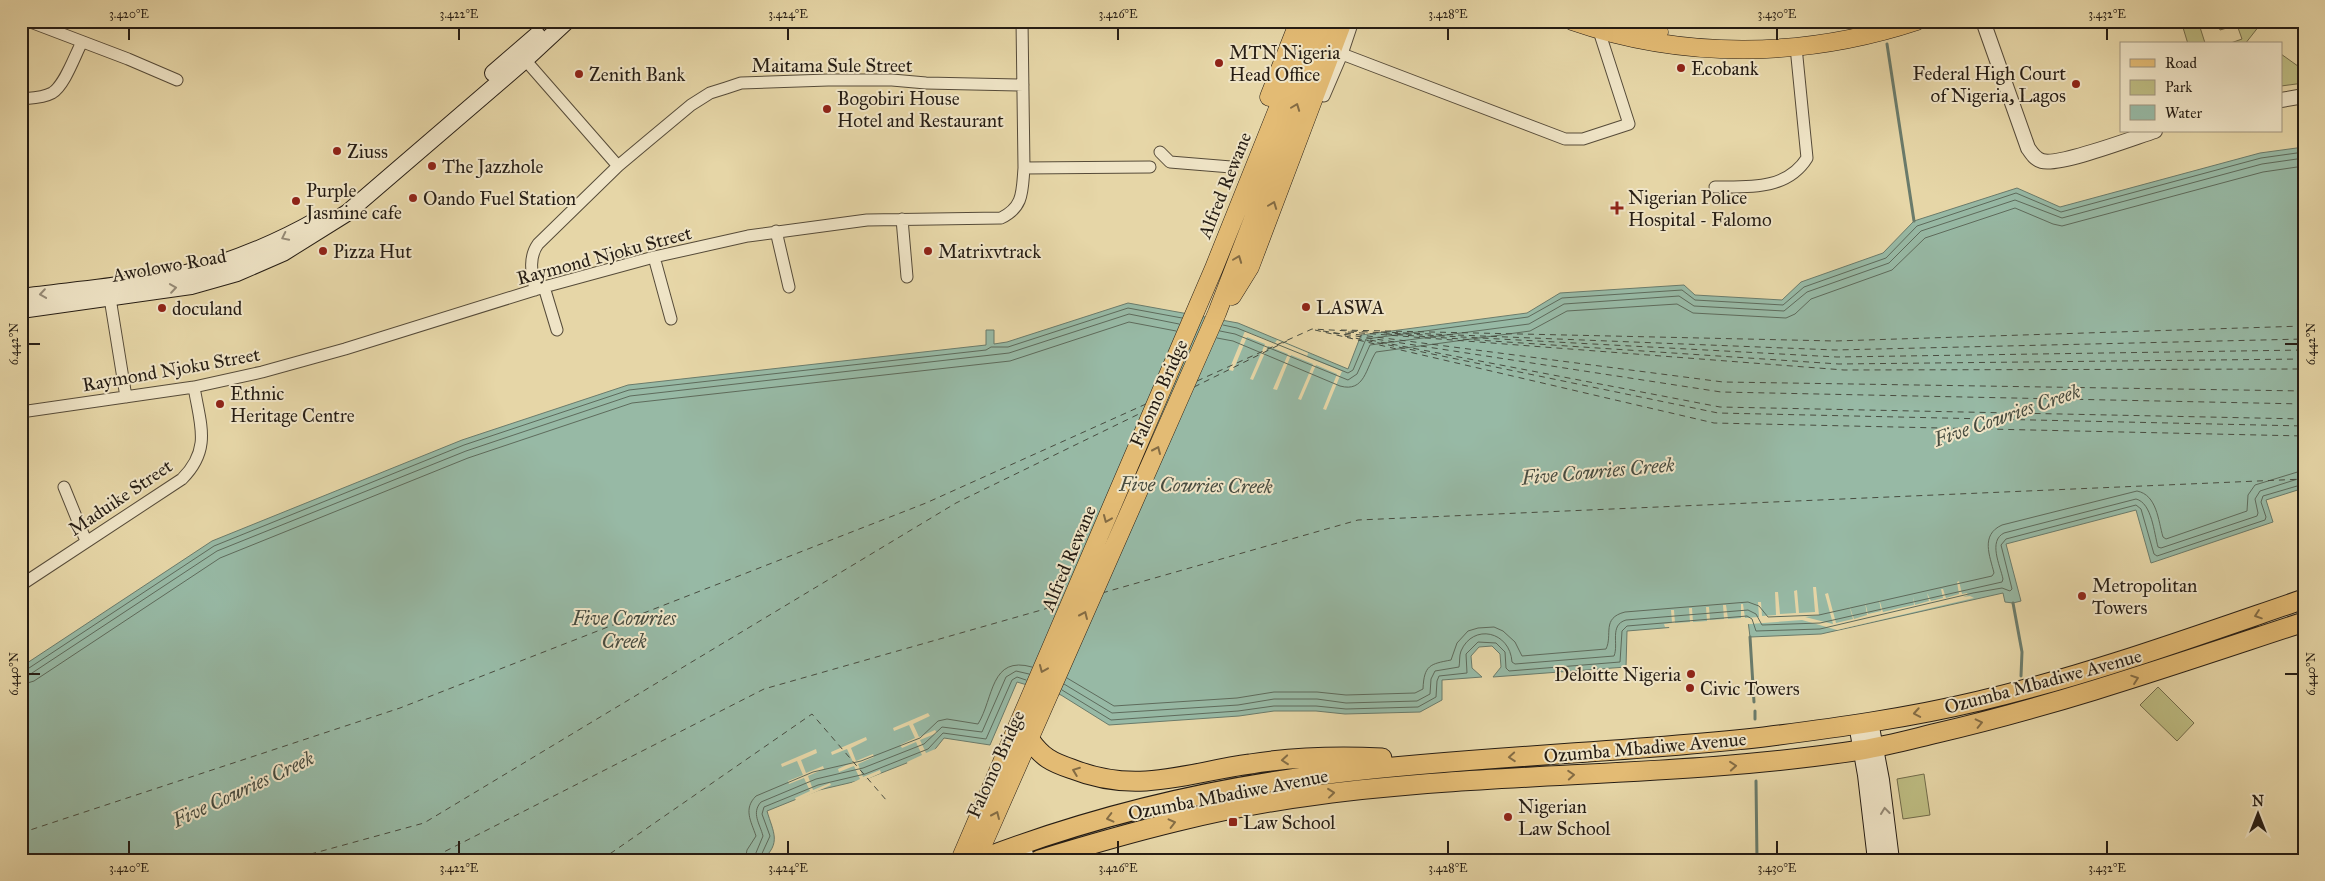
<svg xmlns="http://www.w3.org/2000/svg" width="2325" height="881" viewBox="0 0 2325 881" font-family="'IM FELL Great Primer',serif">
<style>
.green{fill:#bdbc82;stroke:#726c4b}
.water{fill:#97b9a5;stroke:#6a7b6b}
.pier{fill:#e6d6a7}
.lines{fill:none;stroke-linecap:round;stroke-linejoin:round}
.shore{stroke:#5e6b5c;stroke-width:1}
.stream{stroke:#6a7b6b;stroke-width:3}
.ferry{stroke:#484c40;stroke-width:1;stroke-dasharray:6 5;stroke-linecap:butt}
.minor-casing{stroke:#564b39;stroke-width:13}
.tertiary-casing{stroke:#564b39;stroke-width:16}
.secondary-casing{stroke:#261d14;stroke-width:18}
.primary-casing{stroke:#261d14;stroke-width:19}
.trunk-casing{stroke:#261d14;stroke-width:21}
.minor{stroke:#efe4c6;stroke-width:11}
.tertiary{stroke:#efe4c6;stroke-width:14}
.secondary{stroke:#efe4c6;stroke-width:16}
.primary{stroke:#e3bb74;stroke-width:18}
.trunk{stroke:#e3bb74;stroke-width:19}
.oneway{stroke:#846c44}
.oneway2{stroke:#958a76}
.ticks{fill:none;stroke:#261d14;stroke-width:2}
.poi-dot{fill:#8f2418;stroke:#efe4c6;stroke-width:2}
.labels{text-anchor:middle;stroke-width:4;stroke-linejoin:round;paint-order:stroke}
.poi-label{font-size:19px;fill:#261d14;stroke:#efe4c6;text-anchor:start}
.street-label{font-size:19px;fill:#261d14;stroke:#efe4c6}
.water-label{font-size:20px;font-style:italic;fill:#484c40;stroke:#efe4c6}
.neatline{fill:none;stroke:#261d14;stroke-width:2}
.ticks-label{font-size:12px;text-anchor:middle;fill:#261d14}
</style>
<rect width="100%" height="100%" fill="#e6d6a7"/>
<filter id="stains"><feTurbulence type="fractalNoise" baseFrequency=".004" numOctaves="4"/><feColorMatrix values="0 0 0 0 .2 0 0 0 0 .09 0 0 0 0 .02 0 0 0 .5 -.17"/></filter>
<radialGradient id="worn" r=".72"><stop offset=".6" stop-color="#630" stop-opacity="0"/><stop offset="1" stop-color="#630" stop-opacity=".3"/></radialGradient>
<path class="green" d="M2181 21H2198L2205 43 2188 44Z
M2217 21H2263L2245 44H2228L2242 39 2237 25 2220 30Z
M2281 54 2302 69 2304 83 2281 86Z
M2158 687 2194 723 2177 741 2140 705Z
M1924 774 1930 815 1903 819 1897 779Z"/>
<path class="water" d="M2304 147V488L2266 500 2273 522 2151 563 2136 510 2006 544 2021 601 2013 603 2005 602 2003 593 1821 634 1750 637 1748 621 1627 631 1626 667 1493 677 1501 667 1500 654 1492 646 1479 647 1471 656 1472 668 1482 677 1442 680V700L1420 712 1345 714 1316 711H1274L1239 716 1109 725 1061 695 1017 682 990 745 944 738 932 753 866 779 819 790 767 811C773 832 782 843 762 860H21V667L212 541 462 440 628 385 986 345V330H994V344L1007 342 1128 303 1238 323 1348 369 1361 335 1527 313 1560 293 1684 285 1695 295 1782 300 1801 282 1883 253 1914 221 2017 188 2060 207 2260 153Z"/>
<path class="pier" d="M1245 331 1275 343 1277 340 1308 353 1307 357 1342 371 1326 410 1323 409 1337 374 1316 365 1301 400 1298 399 1313 364 1291 355 1277 390 1273 389 1288 354 1268 346 1253 380 1250 379 1265 344 1247 337 1233 371 1229 370Z
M1959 581 1962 594 1967 593 1968 595 1963 597 1970 596 1974 598 1837 630 1802 620 1670 630 1669 627H1665L1664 624 1672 623 1671 610H1674L1675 623 1690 622 1689 608H1692L1693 622 1707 621 1706 607H1709L1710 620 1724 619 1723 605H1726L1728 619 1741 618V604H1743L1745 618 1759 617 1758 602H1761L1762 616 1776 615 1775 592H1778L1780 614 1796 613 1794 591 1797 590 1799 613 1815 612 1813 587H1816L1819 615 1805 617 1833 624 1825 594 1828 593 1836 623 1853 619 1849 605 1854 619 1867 615 1865 602 1868 614 1881 611 1879 599 1883 612 1900 608 1896 594 1900 608 1914 605 1913 597 1915 605 1929 601 1927 593 1931 601 1943 598 1941 589H1943L1946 598 1959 594 1957 582Z
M928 713 930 716 913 724 919 737 935 730 937 733 920 740 926 753 940 747 935 753 908 765 907 762 922 755 916 742 902 748 900 745 915 738 909 725 894 731 893 728Z
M866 737 867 740 851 748 856 761 873 754 874 757 858 764 863 777 880 770 881 773 861 782 845 786 860 779 854 766 839 772 838 769 853 762 847 749 832 755 831 752Z
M816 749 817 753 801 760 806 773 823 766 824 769 808 776 813 790 830 783 831 785 796 801 795 798 810 791 804 778 789 784 788 781 803 775 797 761 782 767 781 764Z"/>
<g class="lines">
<path class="shore" d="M1223 325 1237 328 1348 373 1353 370 1366 339 1528 317 1562 298 1682 290 1695 300 1783 305 1804 287 1886 258 1917 226 2016 193 2061 212 2261 158 2304 152
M1220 331 1235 334 1348 380 1357 374 1370 345 1529 324 1564 304 1679 296 1694 306 1784 311 1807 292 1889 263 1921 231 2015 200 2062 218 2262 164 2304 158
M1217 338 1233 341 1340 386C1365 393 1366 367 1376 352L1530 331 1567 311 1677 304 1693 313 1786 318 1795 314 1811 299 1892 270 1925 238 2015 208 2053 224 2062 226 2263 172 2304 166
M21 671 26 670 214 546 464 445 629 390 986 350 991 347H1008L1128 308 1182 318
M21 677 29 675 217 551 466 451 630 396 1009 353 1129 314 1179 324
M1067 678 1114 706 1237 698 1274 692H1317L1346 695 1415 693 1423 689C1424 665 1430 664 1451 660L1457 643 1468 631 1478 628 1494 627 1503 631 1515 642 1522 656 1606 649C1613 635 1601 618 1625 612L1748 602 1759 606 1768 617 1819 615 1992 576 1994 573C1990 556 1980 535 2002 525L2137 491C2157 495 2158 520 2163 537L2166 539 2247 511 2248 495 2255 485 2304 470
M1064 684 1112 713 1238 705 1274 699H1317L1346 703 1417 701 1430 694 1431 679 1435 671 1459 667C1460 662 1459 656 1461 651 1473 623 1510 631 1512 662L1515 664 1614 656C1619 644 1609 625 1626 620L1748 610 1756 614 1762 625 1820 623 2002 582 2003 579C2000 565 1988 541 2004 533L2136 499C2152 503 2154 533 2158 547L2161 548 2257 516 2258 513 2255 499 2260 491 2304 477
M21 685 34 681 220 558 468 458 632 403 1010 361 1129 322 1176 331
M1062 690 1111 720 1238 711 1274 706H1316L1346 709 1418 707 1436 697 1437 681 1439 676 1467 673 1466 654 1478 642 1496 643 1505 652 1506 668 1509 671 1620 662 1622 631 1627 626 1747 616 1752 619 1756 631 1820 629 1973 593 2002 588 2010 591 2012 589 2001 545 2006 539 2136 505 2141 509 2154 554 2157 556 2265 520 2266 517 2261 502 2263 496 2304 484
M745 860 747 850 756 836C751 821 743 809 756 796L813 772 861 761 920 738 938 721 947 719 978 724C994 698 990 655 1032 667
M753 860 763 836C760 824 751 813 761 802L816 779 863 768 924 744 942 727 982 732 1006 677 1016 671 1029 674
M759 860 770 836 762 814 764 807 818 785 865 774 928 749 943 733 986 739 1012 680 1017 677 1026 680"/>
<path class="stream" d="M1887 44 1914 221
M2013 603 2022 652 2021 676
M1750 637 1754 702
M1755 711V719
M1756 781 1757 860"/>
<path class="ferry" d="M1315 330 1714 423 2304 436
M1341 330 1835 341 2304 326
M1323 331 1721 392 2304 404
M1348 332 1844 370 2304 369
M1381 332 1835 350 2304 339
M1333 333 1346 335
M1345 333 1723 382 2304 391
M1386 334 1839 364 2304 359
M1345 336 1718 413 2304 426
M1370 340 1720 407 2304 419
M1197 381 1312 329 1837 357 2304 350
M1194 387 1287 341
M1102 593 1358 520 2304 479
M21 833 400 708 926 503 1146 404
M289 860 424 823 956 503 1143 412
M425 860 434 857 764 689 1059 605
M601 860 812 714 887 801"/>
<g class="minor-casing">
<path id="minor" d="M28 21 128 59 177 80
M520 54 618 166
M1342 54 1565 139H1583L1629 124 1599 31 1600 25
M1324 96 1342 54 1353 21
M21 99C31 98 43 98 52 93 65 85 75 55 82 42
M1160 152 1170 162 1231 167
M1024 168 1150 167
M1715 187C1749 187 1787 190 1807 158L1796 47
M902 219 907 277
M776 231 789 287
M654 257 671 319
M544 287 557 330
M535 290C532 274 528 258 538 244L618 166 649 140 691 105 710 93 726 88 741 83 828 80H892L926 83 1023 85
M109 292 126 397
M21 412 194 387 262 372 345 349 544 287 654 257 748 236 867 220 1001 218C1024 207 1022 191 1024 168L1022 21
M64 487 86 541
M21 585 182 479C212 449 200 424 194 387"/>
</g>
<g class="tertiary-casing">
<path id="tertiary" d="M1983 21 2028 148C2032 154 2035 159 2042 161 2060 166 2133 138 2155 131
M2281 100 2304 96"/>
</g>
<g class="secondary-casing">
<path id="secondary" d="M493 73 537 35
M21 297C81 289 143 285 202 269 242 257 280 241 317 220
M21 310 191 286 237 273 283 253 347 213 525 60 567 21
M1870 722 1881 780 1891 860
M1857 724 1866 775 1876 860
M1021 844 1027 860"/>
</g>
<g class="primary-casing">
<path id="primary" d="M1572 21C1684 60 1805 58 1917 21
M1612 21 1659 32
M1269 97 1299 21
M1232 296 1250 267 1343 21
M960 860 1214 268 1313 21
M976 860 1217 313 1329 21"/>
</g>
<g class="trunk-casing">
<path id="trunk" d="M1030 740C1042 757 1051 762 1072 769 1137 795 1185 773 1250 764 1293 757 1339 756 1382 758
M979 860C1093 816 1215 787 1336 773 1478 756 1621 753 1764 737 1835 728 1908 718 1979 701 2089 675 2196 636 2304 599
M1039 860C1130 832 1222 807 1317 795 1497 771 1681 778 1861 750 1887 746 1912 739 1937 733 2062 704 2182 662 2304 622"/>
</g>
<use href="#minor" class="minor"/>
<use href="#tertiary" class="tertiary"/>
<use href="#secondary" class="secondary"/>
<use href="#primary" class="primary"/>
<use href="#trunk" class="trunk"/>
</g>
<defs><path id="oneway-chevron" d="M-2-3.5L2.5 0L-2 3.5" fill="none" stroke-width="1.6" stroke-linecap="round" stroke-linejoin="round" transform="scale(1.25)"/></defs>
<g class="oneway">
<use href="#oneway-chevron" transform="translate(1296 107) rotate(-69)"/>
<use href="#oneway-chevron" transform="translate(1273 205) rotate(-69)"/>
<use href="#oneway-chevron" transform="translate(1238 259) rotate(-69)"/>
<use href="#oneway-chevron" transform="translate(1157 450) rotate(-66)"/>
<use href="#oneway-chevron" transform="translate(1107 519) rotate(113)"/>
<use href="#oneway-chevron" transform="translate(1084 615) rotate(-66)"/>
<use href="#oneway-chevron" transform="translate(2258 615) rotate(161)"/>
<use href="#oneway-chevron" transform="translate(1043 669) rotate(113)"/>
<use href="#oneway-chevron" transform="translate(2135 679) rotate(-19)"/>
<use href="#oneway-chevron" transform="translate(1917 713) rotate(170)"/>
<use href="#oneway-chevron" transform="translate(1979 723) rotate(-13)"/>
<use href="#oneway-chevron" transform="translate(1512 757) rotate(176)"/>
<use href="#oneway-chevron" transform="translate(1285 760) rotate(175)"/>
<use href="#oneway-chevron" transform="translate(1733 766) rotate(-5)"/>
<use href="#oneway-chevron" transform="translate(1076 771) rotate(-159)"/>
<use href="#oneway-chevron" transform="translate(1571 775) rotate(-4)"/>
<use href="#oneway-chevron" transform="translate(1331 793) rotate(-6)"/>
<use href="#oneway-chevron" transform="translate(996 815) rotate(-66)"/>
<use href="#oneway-chevron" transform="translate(1110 818) rotate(166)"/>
<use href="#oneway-chevron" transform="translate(1172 823) rotate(-14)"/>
</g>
<g class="oneway2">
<use href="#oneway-chevron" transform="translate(285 237) rotate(154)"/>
<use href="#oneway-chevron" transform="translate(173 288) rotate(-8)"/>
<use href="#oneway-chevron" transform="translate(43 294) rotate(172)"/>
<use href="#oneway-chevron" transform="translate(1885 811) rotate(-97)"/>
</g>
<path class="ticks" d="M129 28V40M459 28V40M788 28V40M1118 28V40M1448 28V40M1777 28V40M2107 28V40M28 344H40M2285 344H2298M28 674H40M2285 674H2298M129 841V854M459 841V854M788 841V854M1118 841V854M1448 841V854M1777 841V854M2107 841V854"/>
<g class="poi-dot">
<circle cx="1219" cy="63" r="5"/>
<circle cx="1681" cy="68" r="5"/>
<circle cx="579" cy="74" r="5"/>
<circle cx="2076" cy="84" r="5"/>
<circle cx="827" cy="109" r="5"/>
<circle cx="337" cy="151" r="5"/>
<circle cx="432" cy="166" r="5"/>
<circle cx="413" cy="198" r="5"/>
<circle cx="296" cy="201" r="5"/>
<path d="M1614.5 200.5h5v5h5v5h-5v5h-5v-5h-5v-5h5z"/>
<circle cx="323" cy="251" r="5"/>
<circle cx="928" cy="251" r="5"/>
<circle cx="1306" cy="307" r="5"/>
<circle cx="162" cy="308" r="5"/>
<circle cx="220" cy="404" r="5"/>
<circle cx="2082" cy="596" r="5"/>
<circle cx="1691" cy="674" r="5"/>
<circle cx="1690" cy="688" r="5"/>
<circle cx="1508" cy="817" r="5"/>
<rect x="1228" y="817" width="10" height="10" rx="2.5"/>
</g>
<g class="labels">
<g class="poi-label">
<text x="1229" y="59">MTN Nigeria<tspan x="1229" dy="22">Head Office</tspan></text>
<text x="1691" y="75">Ecobank</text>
<text x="2066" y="80" text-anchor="end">Federal High Court<tspan x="2066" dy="22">of Nigeria, Lagos</tspan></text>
<text x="589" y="81">Zenith Bank</text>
<text x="837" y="105">Bogobiri House<tspan x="837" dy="22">Hotel and Restaurant</tspan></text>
<text x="347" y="158">Ziuss</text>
<text x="442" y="173">The Jazzhole</text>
<text x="306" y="197">Purple<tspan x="306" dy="22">Jasmine cafe</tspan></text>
<text x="1628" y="204">Nigerian Police<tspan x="1628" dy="22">Hospital - Falomo</tspan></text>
<text x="423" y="205">Oando Fuel Station</text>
<text x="333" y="258">Pizza Hut</text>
<text x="938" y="258">Matrixvtrack</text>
<text x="1316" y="314">LASWA</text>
<text x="172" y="315">doculand</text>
<text x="230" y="400">Ethnic<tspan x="230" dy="22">Heritage Centre</tspan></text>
<text x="2092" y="592">Metropolitan<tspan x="2092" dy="22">Towers</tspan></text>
<text x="1681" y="681" text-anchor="end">Deloitte Nigeria</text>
<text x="1700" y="695">Civic Towers</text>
<text x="1518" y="813">Nigerian<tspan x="1518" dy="22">Law School</tspan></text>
<text x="1243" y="829">Law School</text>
</g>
<g class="street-label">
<text x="832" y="72">Maitama Sule Street</text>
<text transform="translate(1224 185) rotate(-68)" y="7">Alfred Rewane</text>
<text transform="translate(604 255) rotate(-15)" y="7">Raymond Njoku Street</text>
<text transform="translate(169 265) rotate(-10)" y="7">Awolowo Road</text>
<text transform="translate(171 369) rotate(-10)" y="7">Raymond Njoku Street</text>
<text transform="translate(1158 393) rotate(-66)" y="7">Falomo Bridge</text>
<text transform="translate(120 497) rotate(-34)" y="7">Maduike Street</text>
<text transform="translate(1068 558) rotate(-67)" y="7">Alfred Rewane</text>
<text transform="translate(2043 681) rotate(-15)" y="7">Ozumba Mbadiwe Avenue</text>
<text transform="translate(1645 747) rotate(-5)" y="7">Ozumba Mbadiwe Avenue</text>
<text transform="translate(995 764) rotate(-66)" y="7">Falomo Bridge</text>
<text transform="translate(1228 794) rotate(-11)" y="7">Ozumba Mbadiwe Avenue</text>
</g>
<g class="water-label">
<text transform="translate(2007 415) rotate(-19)" y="7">Five Cowries Creek</text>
<text transform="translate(1598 471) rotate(-5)" y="7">Five Cowries Creek</text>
<text transform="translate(1196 485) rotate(1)" y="7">Five Cowries Creek</text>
<text x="624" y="625">Five Cowries<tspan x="624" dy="23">Creek</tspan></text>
<text transform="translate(243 789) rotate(-25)" y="7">Five Cowries Creek</text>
</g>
</g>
<rect width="2325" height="881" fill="none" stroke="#e6d6a7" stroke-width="55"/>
<rect x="2120" y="42" width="162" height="90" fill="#efe4c6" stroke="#9f947f"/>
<rect x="2130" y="59" width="25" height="8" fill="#e3bb74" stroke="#9f947f"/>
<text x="2165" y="68" font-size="15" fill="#261d14">Road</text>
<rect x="2130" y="80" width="25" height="15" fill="#bdbc82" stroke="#9f947f"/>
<text x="2165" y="92" font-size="15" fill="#261d14">Park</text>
<rect x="2130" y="105" width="25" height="15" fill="#97b9a5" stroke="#9f947f"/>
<text x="2165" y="118" font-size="15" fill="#261d14">Water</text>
<g transform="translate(2258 814)" stroke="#efe4c6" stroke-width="4" paint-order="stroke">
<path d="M0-4L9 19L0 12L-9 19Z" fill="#261d14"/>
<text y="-8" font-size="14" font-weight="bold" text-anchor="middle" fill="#261d14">N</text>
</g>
<rect x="28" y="28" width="2270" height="826" class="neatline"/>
<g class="ticks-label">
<text x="129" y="18">3.420°E</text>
<text x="459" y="18">3.422°E</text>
<text x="788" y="18">3.424°E</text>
<text x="1118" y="18">3.426°E</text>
<text x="1448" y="18">3.428°E</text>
<text x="1777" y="18">3.430°E</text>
<text x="2107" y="18">3.432°E</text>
<text transform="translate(14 344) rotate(-90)" y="4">6.442°N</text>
<text transform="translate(2311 344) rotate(-90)" y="4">6.442°N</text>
<text transform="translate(14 674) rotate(-90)" y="4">6.440°N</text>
<text transform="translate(2311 674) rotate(-90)" y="4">6.440°N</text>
<text x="129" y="872">3.420°E</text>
<text x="459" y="872">3.422°E</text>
<text x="788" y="872">3.424°E</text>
<text x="1118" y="872">3.426°E</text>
<text x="1448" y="872">3.428°E</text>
<text x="1777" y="872">3.430°E</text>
<text x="2107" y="872">3.432°E</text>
</g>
<rect width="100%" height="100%" filter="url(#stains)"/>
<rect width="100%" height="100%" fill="url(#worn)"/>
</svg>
